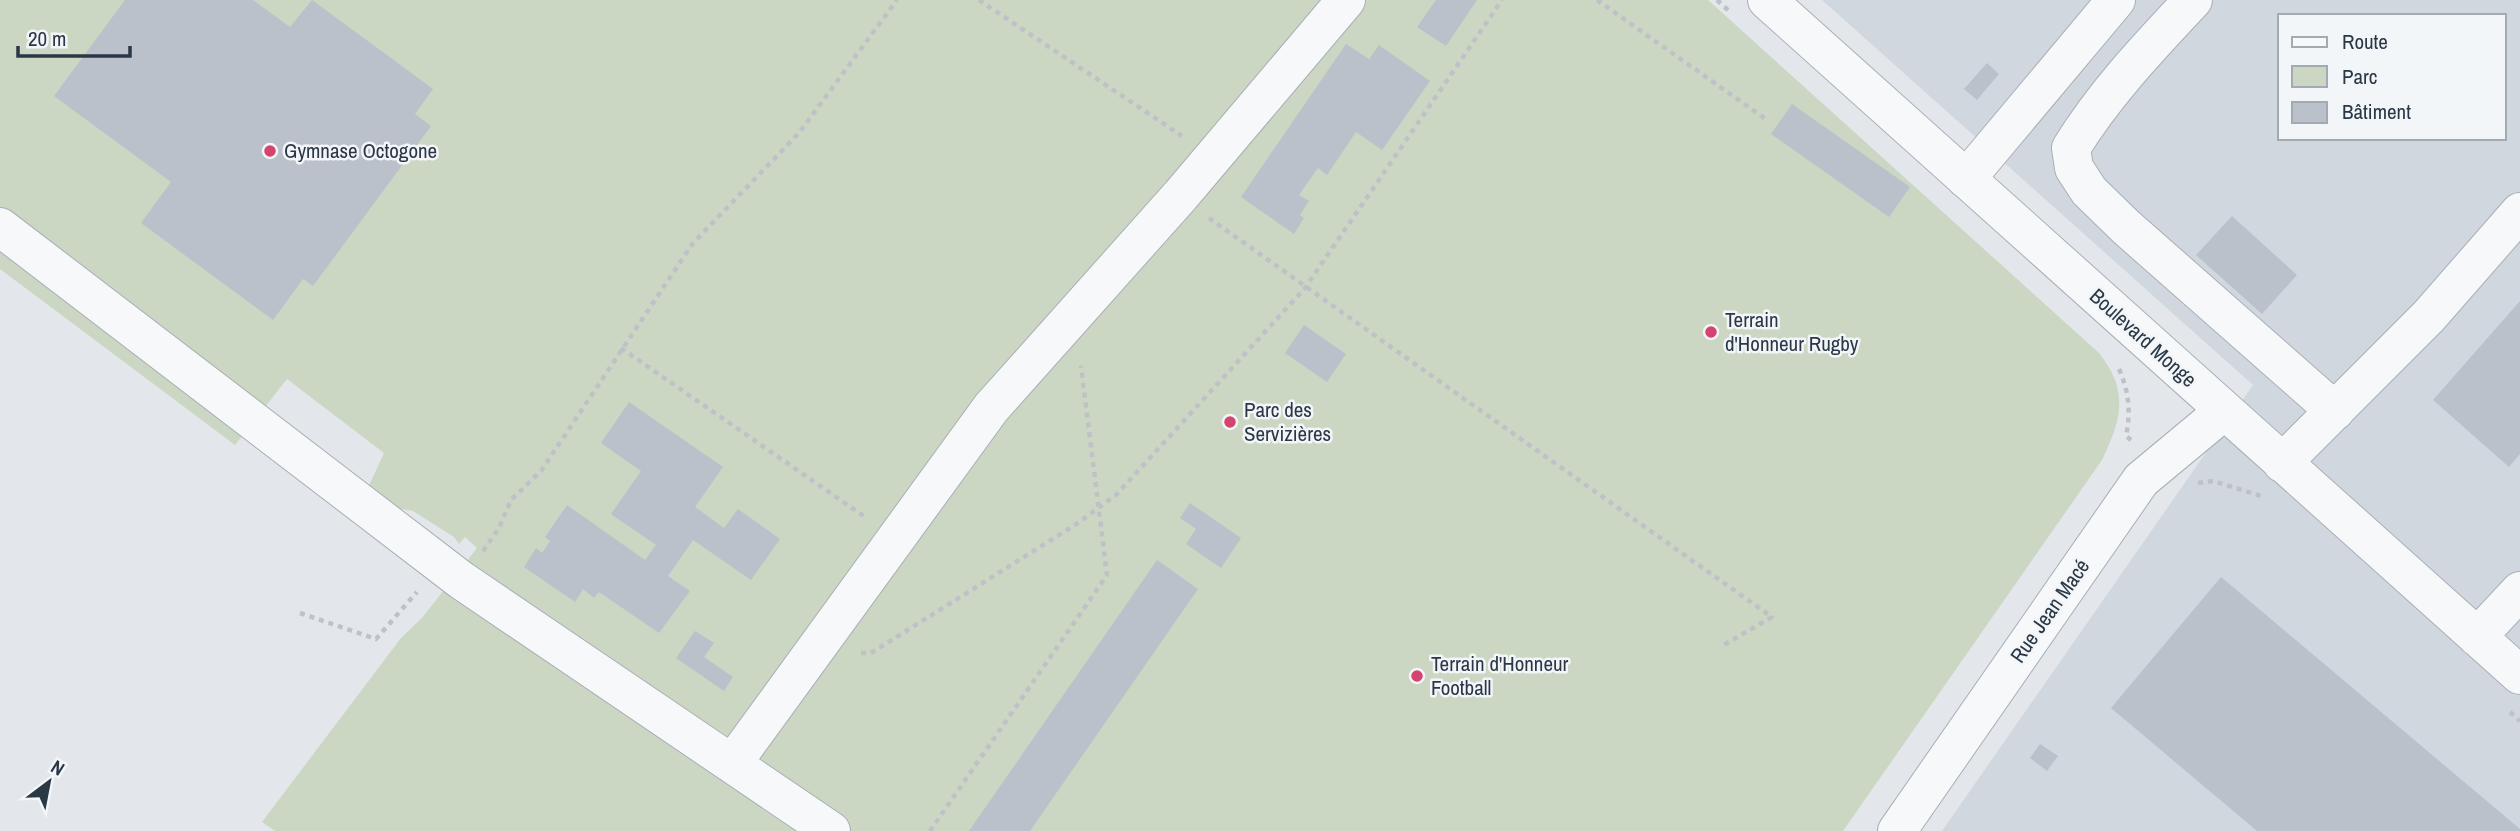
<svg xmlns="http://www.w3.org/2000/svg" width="2520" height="831" viewBox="0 0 2520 831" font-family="'Archivo Narrow',sans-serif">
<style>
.built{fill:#d1d7de;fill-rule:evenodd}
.green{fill:#cbd6c3}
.building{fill:#bac1ca}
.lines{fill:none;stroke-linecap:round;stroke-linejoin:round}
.minor-casing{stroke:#a8afb6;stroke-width:40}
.path{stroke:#bdc2c7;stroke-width:4.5;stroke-dasharray:5 5;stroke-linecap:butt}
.minor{stroke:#f6f8f9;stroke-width:38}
.poi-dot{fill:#d5446f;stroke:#f3f6f9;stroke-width:2.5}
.labels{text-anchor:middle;stroke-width:5;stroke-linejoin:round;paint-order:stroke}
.poi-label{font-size:21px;fill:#2a3745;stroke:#f3f6f9;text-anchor:start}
.street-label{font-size:21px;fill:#2a3745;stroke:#f3f6f9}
</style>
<rect width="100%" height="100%" fill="#e3e7eb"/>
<path class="built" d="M1822 0H2520V831H1942L2253 385ZM2280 16H2504V138H2280Z"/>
<path class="green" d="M0 0H1708L2099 353C2129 391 2122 418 2102 460L1843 831H275L262 822 401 638 422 618 477 548 465 537 459 544 454 537 413 511 389 507 366 492 384 453 287 379 235 445 0 269Z"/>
<path class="building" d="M125 0H253L290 27 312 0 433 89 415 114 431 126 313 286 303 279 273 320 141 223 171 182 54 96Z
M1436 0H1477L1446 46 1417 27Z
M1346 44 1369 59 1379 45 1430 81 1382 150 1356 132 1327 175 1318 168 1299 195 1309 201 1300 215 1304 218 1294 234 1241 197Z
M1987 63 1999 74 1977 100 1964 89Z
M1792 104 1910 187 1889 217 1771 134Z
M2232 216 2297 275 2262 314 2196 255Z
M2520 301V454L2509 467 2433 400Z
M1304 325 1346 354 1327 382 1285 353Z
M629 402 723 467 695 507 724 528 738 509 780 539 751 580 693 540 668 576 690 591 659 633 599 592 594 598 583 589 575 602 524 567 536 548 542 553 550 541 545 537 567 505 645 560 656 545 611 514 641 471 601 443Z
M1190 503 1241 538 1221 568 1186 544 1196 529 1180 518Z
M1157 560 1198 589 1030 831H969Z
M2221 577 2520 829V831H2257L2111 708Z
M695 631 714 643 704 657 733 677 724 691 676 658Z
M2040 744 2058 756 2047 771 2030 758Z"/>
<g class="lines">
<g class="minor-casing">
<path id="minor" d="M1767 0 2520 675
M2193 0C2149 47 2105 93 2071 148L2074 168 2089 191 2126 227 2335 411
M1966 179 2116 0
M0 227 461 580 831 831
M2282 463 2429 316 2520 212
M2477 637 2520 591
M732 764 991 408 1181 195 1346 0
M1897 831 2141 480 2224 411"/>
</g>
<path class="path" d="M979 0 1182 136
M1597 0 1767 120
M1717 0 1729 11
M1209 218 1772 617 1720 647
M621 348 865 517
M2119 369C2129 392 2131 412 2126 436L2131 440
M2198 483 2213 481 2261 496
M483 551 499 528 511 500 541 471 693 243 799 133 897 0
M300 613 376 639 417 592
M861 653H871L1075 525 1116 495 1305 288 1502 0
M2510 712 2520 721
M930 831 1107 575 1081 366"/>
<use href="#minor" class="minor"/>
</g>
<g class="poi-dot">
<circle cx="270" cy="151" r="7"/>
<circle cx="1711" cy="332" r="7"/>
<circle cx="1230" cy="422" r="7"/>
<circle cx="1417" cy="676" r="7"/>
</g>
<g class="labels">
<g class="poi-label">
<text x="284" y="158">Gymnase Octogone</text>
<text x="1725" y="327">Terrain<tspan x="1725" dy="24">d'Honneur Rugby</tspan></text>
<text x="1244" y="417">Parc des<tspan x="1244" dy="24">Servizières</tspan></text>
<text x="1431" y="671">Terrain d'Honneur<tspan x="1431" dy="24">Football</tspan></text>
</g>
<g class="street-label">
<text transform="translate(2143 338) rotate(42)" y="7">Boulevard Monge</text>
<text transform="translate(2050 611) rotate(-55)" y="7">Rue Jean Macé</text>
</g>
</g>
<rect x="2278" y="14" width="228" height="126" fill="#f3f6f9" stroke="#a3aab1" stroke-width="2"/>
<rect x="2292" y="37" width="35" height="10" fill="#f6f8f9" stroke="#a3aab1" stroke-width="2"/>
<text x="2342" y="49" font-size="21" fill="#2a3745">Route</text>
<rect x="2292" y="66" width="35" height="21" fill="#cbd6c3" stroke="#a3aab1" stroke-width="2"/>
<text x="2342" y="84" font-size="21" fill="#2a3745">Parc</text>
<rect x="2292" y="102" width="35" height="21" fill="#bac1ca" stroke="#a3aab1" stroke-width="2"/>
<text x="2342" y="119" font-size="21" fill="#2a3745">Bâtiment</text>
<g transform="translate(49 782) rotate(32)" stroke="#f3f6f9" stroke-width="5" paint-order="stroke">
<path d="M0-5L12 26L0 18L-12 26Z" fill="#2a3745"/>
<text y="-10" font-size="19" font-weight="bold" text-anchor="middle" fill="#2a3745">N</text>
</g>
<path d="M18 46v10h112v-10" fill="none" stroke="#2a3745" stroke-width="3.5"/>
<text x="28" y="46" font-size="21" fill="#2a3745" stroke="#f3f6f9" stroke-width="5" paint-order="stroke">20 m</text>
</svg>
